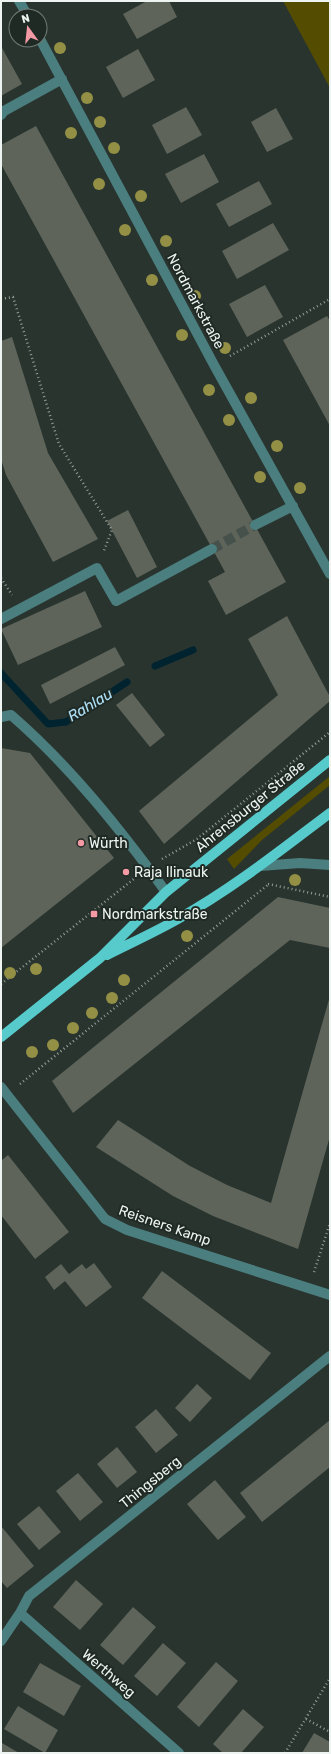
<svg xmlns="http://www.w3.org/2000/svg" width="331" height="1754" viewBox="0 0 331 1754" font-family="Rubik,sans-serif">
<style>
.green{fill:#534c01}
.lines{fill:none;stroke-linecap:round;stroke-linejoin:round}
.stream{stroke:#002330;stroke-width:7}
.building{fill:#5e645a}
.minor-tunnel{stroke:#46514c;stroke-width:10;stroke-dasharray:10 5;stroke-linecap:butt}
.path{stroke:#939c98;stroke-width:2.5;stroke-dasharray:1 3;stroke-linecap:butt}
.minor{stroke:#4b7e7e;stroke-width:10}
.major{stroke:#57cbcc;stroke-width:10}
.tree{fill:#939045}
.poi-dot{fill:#f49aa5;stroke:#202a25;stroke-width:1.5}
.labels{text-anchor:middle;stroke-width:4;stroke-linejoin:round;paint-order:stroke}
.street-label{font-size:14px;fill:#edf4f1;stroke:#202a25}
.poi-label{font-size:14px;fill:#edf4f1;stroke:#202a25;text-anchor:start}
.water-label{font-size:15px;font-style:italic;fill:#aee0f7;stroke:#202a25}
</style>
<rect width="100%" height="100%" fill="#29342f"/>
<path class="green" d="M283 1H330V88Z
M330 776V785L262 840 234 869 227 859Z"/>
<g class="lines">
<path class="stream" d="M155 666 193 650
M1 673 48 724 66 722 127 682"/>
</g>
<path class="building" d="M147 1H169L177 17 137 39 123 14Z
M1 46 22 84 1 96Z
M138 49 155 80 123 98 106 67Z
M186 107 202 135 167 154 152 125Z
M276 108 293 139 267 152 251 122Z
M36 126 286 582 226 615 208 581 225 572 1 164V145Z
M204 154 219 182 181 203 165 174Z
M259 181 272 204 229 227 216 204Z
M273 223 289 250 237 279 222 251Z
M265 285 283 317 247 337 229 304Z
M327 316 330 321V426L283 340Z
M12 337 48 453 98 539 53 562 6 475 1 459V341Z
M128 510 157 567 137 578 107 521Z
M85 591 102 627 18 665 1 629Z
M287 616 330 697V701L164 844 139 811 278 695 248 639Z
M115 647 125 665 50 704 41 685Z
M132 693 165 735 150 747 116 705Z
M1 748 30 753 114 858 1 948Z
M278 897 330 908V948L290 940 73 1113 52 1081Z
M330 996V1136L298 1249 213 1216 173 1196 96 1147 118 1120 190 1166 227 1185 271 1203Z
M8 1155 69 1232 35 1259 1 1215V1158L2 1160Z
M94 1263 112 1287 86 1307 65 1281 54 1290 45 1277 61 1264 69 1274 82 1264 86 1269Z
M162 1271 271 1353 250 1380 142 1298Z
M197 1384 212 1398 190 1422 175 1408Z
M156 1409 178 1435 156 1453 135 1427Z
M330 1420V1467L262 1522 240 1493Z
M117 1447 137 1472 117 1488 97 1464Z
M78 1473 103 1502 80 1521 56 1491Z
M215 1480 246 1517 218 1540 187 1504Z
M39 1506 61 1532 39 1550 17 1524Z
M1 1526 34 1566 7 1588 1 1581Z
M76 1580 103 1604 80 1630 53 1607Z
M133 1607 156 1627 123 1665 100 1645Z
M163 1643 186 1663 157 1696 134 1676Z
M216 1662 238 1681 199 1727 177 1707Z
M40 1663 81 1686 64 1716 23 1692Z
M18 1706 58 1730 45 1753 4 1729Z
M243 1709 264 1727 241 1753H223L213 1744Z
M314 1733 330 1742V1753H302Z
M2 1743 19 1753H1Z"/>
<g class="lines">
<path class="minor-tunnel" d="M212 549 255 525"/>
<path class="path" d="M1 299 13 297 59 444 112 530 103 553
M230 356 330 299
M1 578 12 595
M162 859 197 839 330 732
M268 884 330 897
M1 984 135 878
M20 1084 269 884
M314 1272 330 1223
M306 1719 330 1732
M285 1753 330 1678"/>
<path class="minor" d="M19 1 28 16
M40 39 214 365 330 574
M1 115 4 111 62 79
M255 525 293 506
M1 619 97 568 116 601 212 549
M1 717 11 715C70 766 120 829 166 892
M260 866 300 863 330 865
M1 1087 105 1219 127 1230 330 1295
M20 1613 179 1753
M1 1641 20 1613 29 1596 330 1356"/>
<path class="major" d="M107 955C131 943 155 932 178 919 232 889 281 850 330 813
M1 1037 100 958 166 892 330 760"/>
</g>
<g class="tree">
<circle cx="60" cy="48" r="6"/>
<circle cx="87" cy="98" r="6"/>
<circle cx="100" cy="122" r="6"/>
<circle cx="71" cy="133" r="6"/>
<circle cx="114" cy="148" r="6"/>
<circle cx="99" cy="184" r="6"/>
<circle cx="141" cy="196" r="6"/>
<circle cx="125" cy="230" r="6"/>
<circle cx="166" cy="241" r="6"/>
<circle cx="152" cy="280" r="6"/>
<circle cx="195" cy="296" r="6"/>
<circle cx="182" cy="335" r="6"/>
<circle cx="225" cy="348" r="6"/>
<circle cx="209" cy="390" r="6"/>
<circle cx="251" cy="398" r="6"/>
<circle cx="229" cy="420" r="6"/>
<circle cx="277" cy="446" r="6"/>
<circle cx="260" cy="477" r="6"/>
<circle cx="300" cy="488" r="6"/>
<circle cx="295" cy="880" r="6"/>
<circle cx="187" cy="936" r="6"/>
<circle cx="36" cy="969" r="6"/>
<circle cx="10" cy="973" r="6"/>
<circle cx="124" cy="980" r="6"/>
<circle cx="112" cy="998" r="6"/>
<circle cx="92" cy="1013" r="6"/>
<circle cx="73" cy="1028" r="6"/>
<circle cx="53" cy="1045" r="6"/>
<circle cx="32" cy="1052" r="6"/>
</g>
<g class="poi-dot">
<circle cx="81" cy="843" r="4"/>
<circle cx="126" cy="872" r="4"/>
<rect x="90" y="910" width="8" height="8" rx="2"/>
</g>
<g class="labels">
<g class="street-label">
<text transform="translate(196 301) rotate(62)" y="5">Nordmarkstraße</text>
<text transform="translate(250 806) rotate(-39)" y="5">Ahrensburger Straße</text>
<text transform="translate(165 1225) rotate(19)" y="5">Reisners Kamp</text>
<text transform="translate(150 1482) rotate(-39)" y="5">Thingsberg</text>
<text transform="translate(109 1673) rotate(41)" y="5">Werthweg</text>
</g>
<g class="poi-label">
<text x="89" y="848">Würth</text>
<text x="134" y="877">Raja Ilinauk</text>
<text x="102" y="919">Nordmarkstraße</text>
</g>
<g class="water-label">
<text transform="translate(90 705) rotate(-31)" y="5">Rahlau</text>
</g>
</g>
<rect width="331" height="1754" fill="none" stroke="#edf4f1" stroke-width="4"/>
<g transform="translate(28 28) rotate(345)"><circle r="19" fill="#202a25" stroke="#727b77"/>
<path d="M0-3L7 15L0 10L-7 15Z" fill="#f49aa5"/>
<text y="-6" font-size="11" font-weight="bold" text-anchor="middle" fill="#edf4f1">N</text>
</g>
</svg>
